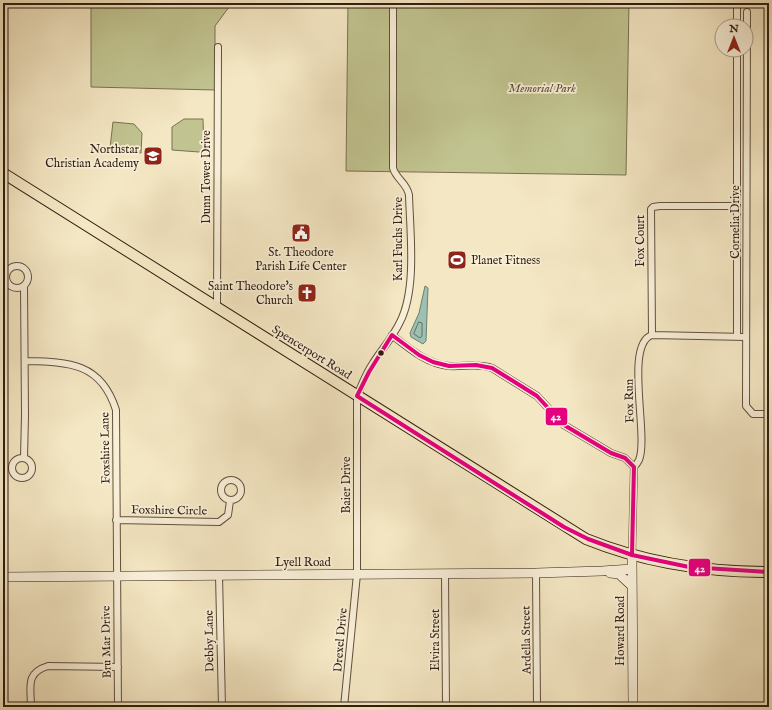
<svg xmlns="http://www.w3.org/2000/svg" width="772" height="710" viewBox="0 0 772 710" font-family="'IM FELL English',serif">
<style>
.green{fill:#c1c490;stroke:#797050}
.water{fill:#9cc0b1;stroke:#717f70}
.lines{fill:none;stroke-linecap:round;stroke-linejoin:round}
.shore{stroke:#666e60;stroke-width:1}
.street-casing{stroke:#62503c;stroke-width:8}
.secondary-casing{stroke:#311d0f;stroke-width:10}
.primary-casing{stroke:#311d0f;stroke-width:12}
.street{stroke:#f8efd8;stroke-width:6}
.secondary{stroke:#f8efd8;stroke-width:9}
.primary{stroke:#f4e7c3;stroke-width:10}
.bus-1-casing{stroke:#f8efd8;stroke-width:7}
.bus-1{stroke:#e5007d;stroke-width:4}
.bus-dot{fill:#311d0f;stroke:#f8efd8;stroke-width:1.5}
.labels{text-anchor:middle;stroke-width:3.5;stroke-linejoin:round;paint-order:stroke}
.park-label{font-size:12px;font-style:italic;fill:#5c4f36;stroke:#f8efd8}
.poi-label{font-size:12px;fill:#311d0f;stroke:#f8efd8;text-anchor:end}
.street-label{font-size:12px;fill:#311d0f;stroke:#f8efd8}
.line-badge{stroke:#f8efd8;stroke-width:1.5}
.badge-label{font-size:11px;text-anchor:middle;font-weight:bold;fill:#fff}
</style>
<rect width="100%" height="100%" fill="#f4e7c3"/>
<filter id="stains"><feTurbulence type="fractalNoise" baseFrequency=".005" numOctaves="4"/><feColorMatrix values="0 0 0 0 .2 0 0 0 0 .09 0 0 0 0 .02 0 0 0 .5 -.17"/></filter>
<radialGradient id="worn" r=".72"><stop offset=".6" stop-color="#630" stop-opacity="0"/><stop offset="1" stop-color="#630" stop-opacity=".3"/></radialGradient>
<path class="green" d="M91 3H232L215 26V90L91 87Z
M348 3H629L626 175 346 171Z
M184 119H203L204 149 199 152 172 150V127Z
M113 122 134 124 142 133 141 153 114 151 110 148Z"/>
<path class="water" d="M425 286 428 288 426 341 423 344 411 337 410 333 419 313Z"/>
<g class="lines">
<path class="shore" d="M419 322 422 323V336L420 338 414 334Z"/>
<g class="street-casing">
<path id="street" d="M737 3V26
M747 12 746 406 753 414H769
M737 50V336
M6 277a11 11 0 1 1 22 0a11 11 0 1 1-22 0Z
M217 308 218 47
M392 335C410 349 427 364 449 366 463 367 479 363 492 368L537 396 564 425 611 453 625 458 634 467
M652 335 651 209 653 207 660 206H737
M25 361C68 362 101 362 116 410L118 707
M12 468a10 10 0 1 1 20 0a10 10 0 1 1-20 0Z
M24 458 25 415 24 286
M221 490a10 10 0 1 1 20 0a10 10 0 1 1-20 0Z
M116 520 219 522 228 515 230 501
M632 555 634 467C636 465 638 462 639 460 649 436 624 344 652 335L746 337
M445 573 446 707
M536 573 537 707
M219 575 222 707
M31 707C31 687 25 673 48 666L118 667
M344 707 357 574V396C362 384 366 373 373 363 382 349 393 337 400 322 417 289 410 232 409 195 407 183 396 179 393 168V3"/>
</g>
<g class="secondary-casing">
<path id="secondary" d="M632 555 633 707
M610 573 619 574 632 586
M3 577 536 573 602 571 632 569"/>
</g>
<g class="primary-casing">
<path id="primary" d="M3 173 586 539C645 563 705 572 769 572"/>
</g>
<use href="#street" class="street"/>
<use href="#secondary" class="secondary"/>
<use href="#primary" class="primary"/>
<g class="bus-1-casing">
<path id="bus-1" d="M392 335 419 355 433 362 449 366 476 365 492 368 537 396 564 425 611 453 625 458 634 467 632 555 588 539 564 527 357 396 369 372Z
M632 555 689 567 769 572"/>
</g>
<use href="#bus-1" class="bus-1"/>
</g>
<defs>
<g id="school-square" transform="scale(1)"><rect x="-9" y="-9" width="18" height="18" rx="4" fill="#8f2418" stroke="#f8efd8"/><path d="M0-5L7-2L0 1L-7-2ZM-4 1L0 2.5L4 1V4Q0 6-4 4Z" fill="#fff"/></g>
<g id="civic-square" transform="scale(1)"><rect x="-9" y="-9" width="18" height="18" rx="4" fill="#8f2418" stroke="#f8efd8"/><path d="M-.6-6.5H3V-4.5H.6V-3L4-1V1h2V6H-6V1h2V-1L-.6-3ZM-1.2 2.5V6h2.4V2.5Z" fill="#fff"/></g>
<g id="stadium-square" transform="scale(1)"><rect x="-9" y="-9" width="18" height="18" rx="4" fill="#8f2418" stroke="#f8efd8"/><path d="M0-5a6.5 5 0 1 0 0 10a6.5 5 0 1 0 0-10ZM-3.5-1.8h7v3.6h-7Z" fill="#fff"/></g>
<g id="church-square" transform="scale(1)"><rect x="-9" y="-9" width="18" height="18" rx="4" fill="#8f2418" stroke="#f8efd8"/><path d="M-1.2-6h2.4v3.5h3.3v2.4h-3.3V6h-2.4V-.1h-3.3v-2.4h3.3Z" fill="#fff"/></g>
</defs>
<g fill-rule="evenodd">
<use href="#school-square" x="153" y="156"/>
<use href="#civic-square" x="301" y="233"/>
<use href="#stadium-square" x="457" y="260"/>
<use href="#church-square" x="307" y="293"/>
</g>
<circle class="bus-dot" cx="381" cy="353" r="3.5"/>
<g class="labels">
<g class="park-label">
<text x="542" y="92">Memorial Park</text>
</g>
<g class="poi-label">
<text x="139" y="153">Northstar<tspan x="139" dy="14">Christian Academy</tspan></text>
<text x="301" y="256" text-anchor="middle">St. Theodore<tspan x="301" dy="14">Parish Life Center</tspan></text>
<text x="471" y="264" text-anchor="start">Planet Fitness</text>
<text x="293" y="290">Saint Theodore's<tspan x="293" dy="14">Church</tspan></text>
</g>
<g class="street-label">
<text transform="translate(206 177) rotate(-90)" y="4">Dunn Tower Drive</text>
<text transform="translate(735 222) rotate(-90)" y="4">Cornelia Drive</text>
<text transform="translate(398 239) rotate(-90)" y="4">Karl Fuchs Drive</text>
<text transform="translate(640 241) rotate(-90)" y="4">Fox Court</text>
<text transform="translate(312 352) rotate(32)" y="4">Spencerport Road</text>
<text transform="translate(629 401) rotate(-91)" y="4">Fox Run</text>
<text transform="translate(105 448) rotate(-91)" y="4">Foxshire Lane</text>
<text transform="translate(346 485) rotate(-90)" y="4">Baier Drive</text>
<text transform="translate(169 510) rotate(1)" y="4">Foxshire Circle</text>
<text x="303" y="566">Lyell Road</text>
<text transform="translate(620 631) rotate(-90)" y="4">Howard Road</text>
<text transform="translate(340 640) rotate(-85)" y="4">Drexel Drive</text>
<text transform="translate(435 640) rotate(-90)" y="4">Elvira Street</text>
<text transform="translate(526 640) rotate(-91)" y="4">Ardella Street</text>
<text transform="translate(209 641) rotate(-91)" y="4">Debby Lane</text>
<text transform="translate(106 642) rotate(-91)" y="4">Bru Mar Drive</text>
</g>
</g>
<g class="line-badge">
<rect x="545" y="407" width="23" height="19" rx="4" fill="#e5007d"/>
<rect x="688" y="558" width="23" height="19" rx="4" fill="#e5007d"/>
</g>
<g class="badge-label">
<text x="556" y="420">42</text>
<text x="700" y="572">42</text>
</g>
<rect width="772" height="710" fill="none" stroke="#f4e7c3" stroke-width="16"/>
<rect x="4" y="4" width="764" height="702" fill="none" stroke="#311d0f" stroke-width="2"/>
<rect x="8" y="8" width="756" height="694" fill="none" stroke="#311d0f"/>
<g transform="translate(734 38)"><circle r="19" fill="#f8efd8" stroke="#a89b88"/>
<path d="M0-3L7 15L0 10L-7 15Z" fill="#8f2418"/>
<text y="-6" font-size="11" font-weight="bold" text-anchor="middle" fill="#311d0f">N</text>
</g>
<rect width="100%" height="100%" filter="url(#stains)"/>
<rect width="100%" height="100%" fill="url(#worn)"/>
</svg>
